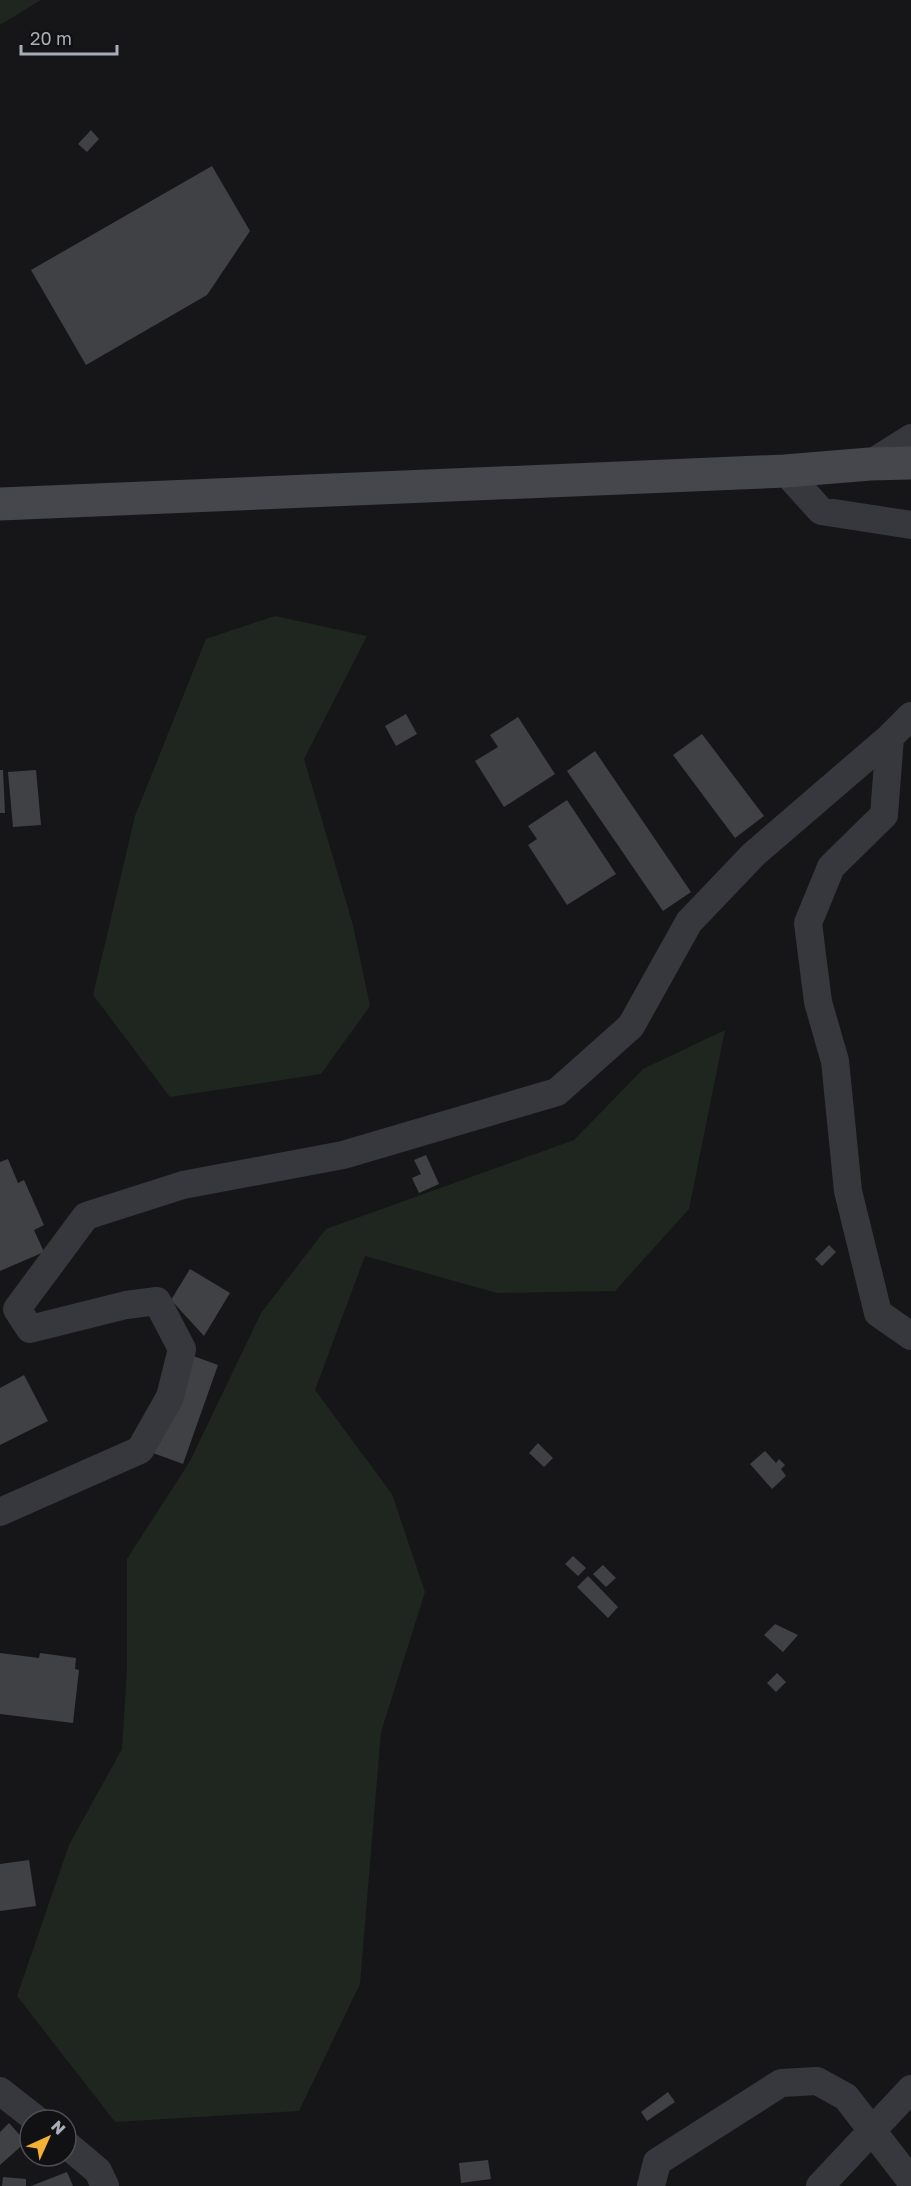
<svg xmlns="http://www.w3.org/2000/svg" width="911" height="2186" viewBox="0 0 911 2186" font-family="'Golos Text',sans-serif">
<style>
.green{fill:#1e261f}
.building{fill:#404145}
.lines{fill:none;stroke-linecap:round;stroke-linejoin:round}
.street{stroke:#37383d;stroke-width:28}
.secondary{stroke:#45474d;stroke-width:33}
</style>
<rect width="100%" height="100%" fill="#161618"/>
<path class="green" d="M0 0H41L0 25Z
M275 616 367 636 304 759 353 925 370 1006 321 1074 170 1097 93 995 135 816 206 639Z
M725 1030 689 1209 615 1291 497 1293 365 1256 315 1390 392 1494 425 1592 381 1732 360 1984 299 2111 115 2122 17 1996 69 1845 122 1749 127 1670V1559L190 1461 261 1313 326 1229 574 1140 643 1069Z"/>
<path class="building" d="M91 130 99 139 87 152 78 144Z
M212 166 250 231 207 295 86 365 31 270Z
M406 714 417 734 396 746 385 726Z
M518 717 555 774 504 807 475 761 498 747 490 735Z
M702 734 764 816 735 838 673 755Z
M595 751 691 892 663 911 567 771Z
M0 770H3L5 813H0Z
M36 770 41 825 13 827 8 772Z
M567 800 616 874 567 905 528 845 537 839 528 826Z
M426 1155 439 1184 419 1193 412 1178 421 1174 414 1160Z
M8 1159 18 1183 24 1180 44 1225 34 1230 44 1252 0 1271V1162Z
M829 1245 836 1252 822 1266 815 1259Z
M190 1269 230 1293 204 1336 171 1300Z
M188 1354 218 1365 183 1464 153 1453Z
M24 1375 48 1421 0 1445V1388Z
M538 1443 553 1458 544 1467 529 1453Z
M765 1451 776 1463 779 1459 785 1465 781 1469 786 1476 772 1489 750 1464Z
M573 1556 586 1568 578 1576 565 1564Z
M603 1565 616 1578 606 1587 593 1574Z
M588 1576 618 1607 608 1618 577 1587Z
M775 1624 798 1635 783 1652 764 1635Z
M0 1653 39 1658 40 1653 76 1658 75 1669 79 1670 73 1723 0 1714Z
M777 1673 786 1682 776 1692 767 1683Z
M29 1860 36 1906 0 1911V1864Z
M668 2092 675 2102 647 2121 641 2112Z
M9 2123 26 2142 0 2165V2132Z
M488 2160 491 2179 461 2183 459 2163Z
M67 2172 73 2186H31Z
M3 2177 26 2179V2186H2Z"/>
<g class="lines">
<path class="street" d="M870 464 911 438
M785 471 821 511 911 525
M890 737 884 815 831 867 808 923 818 1002 835 1061 848 1191 878 1313 911 1336
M0 1512 140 1450 170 1397 182 1349 157 1301 126 1305 30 1329 17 1309 86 1216 183 1185 343 1155 557 1092 631 1026 689 922 754 854 890 737 911 716
M0 2091 37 2120
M66 2144 98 2171 105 2186
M651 2186 657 2162 781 2083 817 2081 846 2097 911 2181
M820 2186 911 2089"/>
<path class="secondary" d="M0 504 785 471 870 464 911 463"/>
</g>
<g transform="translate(48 2138) rotate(45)"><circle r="28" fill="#111113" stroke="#4d4f55" stroke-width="1.5"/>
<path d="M0-4.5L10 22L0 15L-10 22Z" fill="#f2b134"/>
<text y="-9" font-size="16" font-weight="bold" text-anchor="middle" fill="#a8adb8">N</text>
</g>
<path d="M21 45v9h96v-9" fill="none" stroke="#a8adb8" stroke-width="3"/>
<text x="30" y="45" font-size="18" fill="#a8adb8" stroke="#111113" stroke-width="4.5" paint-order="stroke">20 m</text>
</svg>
